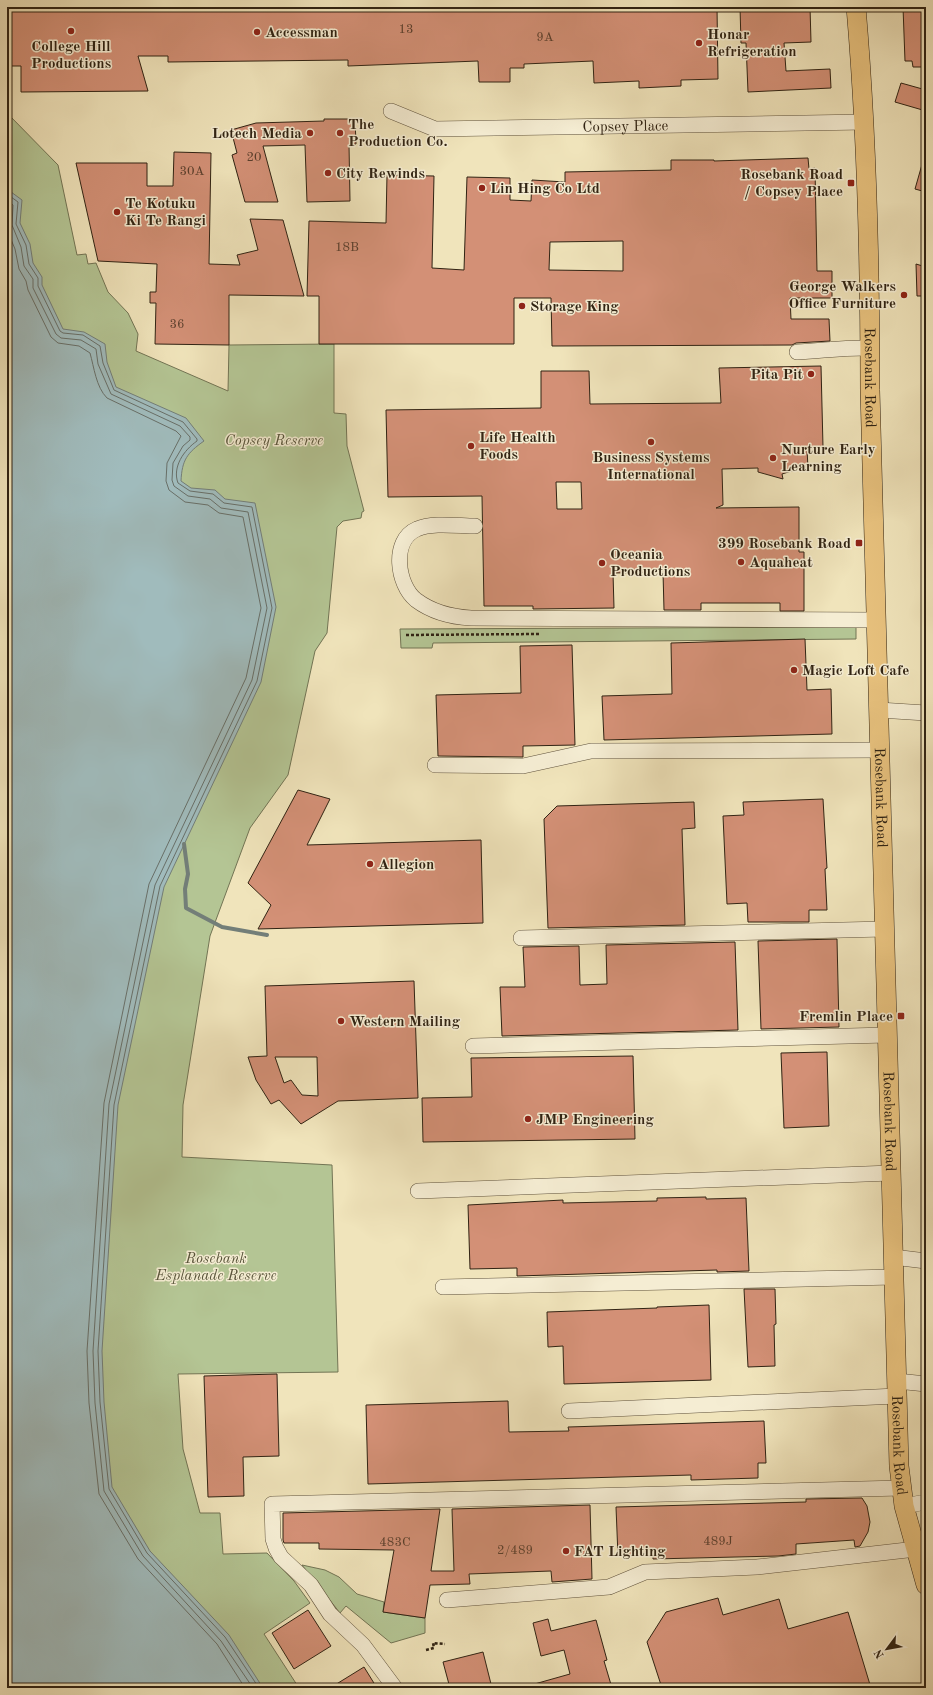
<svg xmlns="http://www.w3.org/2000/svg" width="933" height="1695" viewBox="0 0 933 1695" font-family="'Old Standard TT',serif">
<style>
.green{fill:#b4c594;stroke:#727454}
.water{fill:#a0bbbc;stroke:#737e78}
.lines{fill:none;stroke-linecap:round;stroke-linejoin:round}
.shore{stroke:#686f68;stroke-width:1}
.stream{stroke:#737e78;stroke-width:4}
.building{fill:#d39076;stroke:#302313;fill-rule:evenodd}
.minor-casing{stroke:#60533d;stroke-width:16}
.major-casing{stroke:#302313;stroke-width:20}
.path{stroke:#302313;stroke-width:2.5;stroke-dasharray:3 2;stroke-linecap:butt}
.minor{stroke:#f5edd3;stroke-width:15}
.major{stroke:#e8c27e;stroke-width:19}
.poi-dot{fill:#8f2418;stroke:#f5edd3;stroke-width:1.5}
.labels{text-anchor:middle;stroke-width:3;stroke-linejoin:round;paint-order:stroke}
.number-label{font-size:13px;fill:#593e2c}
.poi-label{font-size:15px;font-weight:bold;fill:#302313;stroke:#f5edd3;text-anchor:start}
.street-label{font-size:15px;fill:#302313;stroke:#f5edd3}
.park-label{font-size:15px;font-style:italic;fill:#58543a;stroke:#f5edd3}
</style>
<rect width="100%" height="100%" fill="#f0e4bb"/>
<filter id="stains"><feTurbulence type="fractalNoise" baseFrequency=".005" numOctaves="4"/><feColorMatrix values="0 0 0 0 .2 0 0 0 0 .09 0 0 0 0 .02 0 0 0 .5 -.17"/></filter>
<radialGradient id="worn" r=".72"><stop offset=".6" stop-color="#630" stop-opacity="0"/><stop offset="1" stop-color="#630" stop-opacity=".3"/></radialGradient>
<path class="green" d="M7 83 8 114 58 165 77 255 86 254 88 264 96 263 108 292 128 313 138 334 136 351 228 391 229 345 334 344V413L346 414 347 446 364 511 362 512 361 518 343 521 337 527 327 633 315 651 288 775 250 828 210 936 183 1105 182 1157 332 1165 338 1372 178 1374 183 1449 200 1513H220L223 1554 267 1553 294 1581 310 1603 264 1634 299 1688H7Z
M856 627V639L433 643 432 648H401L400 629Z
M302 1565 325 1570 339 1577 357 1594 384 1602 383 1612 425 1618V1633L391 1643 346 1606 340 1613Z"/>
<path class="water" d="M7 189 22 200 20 223 30 244 33 263 42 277V285L63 329 84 332 105 344 107 362 116 387 186 418 204 441C187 453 182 460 181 481L191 488 215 490 225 499 255 503 276 607 261 682 164 887 118 1105 102 1351 104 1402 112 1487 150 1551 229 1635 263 1688H7Z"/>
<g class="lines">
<path class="shore" d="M7 194 18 202 16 224 26 245 29 264 38 278V286L60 331 63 333 83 335 100 346 103 363 114 390 183 422 197 439V441C184 450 172 467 178 483L190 491 213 494 224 503 252 507 272 608 257 681 160 886 114 1105 98 1351 100 1402 109 1489 147 1553 225 1637 259 1688
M7 200 13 205 12 225 21 247 24 266 33 279V288L56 334 61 338 81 340 96 349 98 364 111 394 180 426 190 437V440L183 446 173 463 172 480 174 486 188 496 210 499 221 508 248 512 267 608 252 680 155 885 109 1104 93 1351 95 1403 104 1491 143 1556 221 1641 253 1688
M7 230 15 249 19 269 26 281 28 290 51 337 58 343 79 346 90 353C94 367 96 387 107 398L176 431 181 436 167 463 166 481 169 490 185 502 208 505 219 513 243 517 261 608 246 678 149 884 104 1103 87 1351 89 1403 99 1494 138 1559 217 1644 245 1688"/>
<path class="stream" d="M184 844 188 874 185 889 186 908 222 927 267 935"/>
</g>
<path class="building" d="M11 7H717L718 79 681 80V86L639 88V81L594 83 593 61 524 64V68H510V82H479L478 61 348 66V60L168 62V56H138L148 91 21 92V66H11Z
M740 7H810L811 42 784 43 786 71 830 69 831 88 748 92 746 43H741Z
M903 7H926V61H923L924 67H913L912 61H905Z
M901 83 926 90V111L895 102Z
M324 119H355L356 144 349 145 350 201 307 202 305 145 263 146 278 202H245L232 155 237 153 231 130 256 123 324 121Z
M174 152 211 153 209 264 240 265 237 255 258 250 250 219 283 220 304 296 229 295V345L155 344 156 303H150V292H156L157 264 98 261 76 163H147V186H173Z
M808 158 809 169 815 168 817 271H832V298H790L791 319H829L830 341 796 343 792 345 552 346 551 298H514V344H319V296H307L309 221 386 223 387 175 434 176 432 268 464 270 467 177 510 178V200L531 201 532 180 565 182V172L671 170V160H714V161ZM623 241V271L549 270 550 242Z
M923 161H926V192L915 189Z
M916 264 926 267V296H917Z
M821 366 823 447 807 448 808 469 797 466 798 469 782 474 783 479 758 472V468L722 469 723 505 716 508 799 507V552H804V611H780V603H701V610H664L663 572 613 573 614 608 533 609V606H484L482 496 388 497 386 410 541 408V371H589L590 404 721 403 719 368ZM556 482H581L582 509H557Z
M805 639 807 690 831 689 832 734 604 740 602 696 672 694 671 643Z
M572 645 575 745 523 746V757H522L438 756 436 695 521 693 520 646Z
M298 790 330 799 307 845 481 840 483 923 258 929 271 905 248 883Z
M823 799 827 868 825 869 827 910H809V922H748L747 903 727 904 723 816 744 815 743 802Z
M694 802 695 828 682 829 685 925 548 928 544 819 557 806Z
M837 939 839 1027 761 1029 758 941Z
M735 942 738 1030 502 1036 500 987H525L523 947 579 946 580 985 607 984 606 945Z
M414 981 418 1098 338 1101 301 1124 279 1100 271 1104 256 1080 248 1057 267 1056 265 986ZM275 1057H317L318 1096 302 1095 291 1080 284 1083Z
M827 1052 829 1126 784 1128 781 1053Z
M633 1056 635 1139 423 1142 422 1098 472 1097 471 1058Z
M706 1197V1199L746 1198 749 1271 717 1272V1270L517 1276V1268L470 1269 468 1205 563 1200V1203L657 1201V1198Z
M744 1289H775L776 1324 774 1325 775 1366 748 1367Z
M709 1305 711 1380 564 1384 563 1346 548 1347 547 1312 657 1308V1307Z
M277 1374 279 1456 243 1457 244 1496 208 1497 204 1376Z
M508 1401 509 1432 569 1431 568 1427 764 1421 766 1463H758V1478L691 1480V1475L368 1484 366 1405Z
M862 1498 867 1506 870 1522 868 1532 860 1546 855 1547 854 1540 796 1544V1554L778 1556 653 1559V1555L618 1556 616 1507 806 1502V1499Z
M590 1505 592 1579 552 1582 551 1571 469 1574 470 1584 430 1585 425 1618 383 1612 394 1550 319 1549V1543H284L283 1540V1513L440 1509 431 1571H454L452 1509Z
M718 1598 723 1615 779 1599 788 1629 848 1612 871 1688H662L647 1642 666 1612Z
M308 1610 331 1646 294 1669 272 1633Z
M548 1619 551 1631 596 1620 607 1660 604 1661 612 1688H532L531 1685 570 1674 564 1650 541 1656 533 1623Z
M483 1652 492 1688H450L443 1662Z
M364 1667 377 1688H330Z"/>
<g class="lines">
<g class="minor-casing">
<g id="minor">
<path id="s1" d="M391 111 435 129 864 122"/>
<path d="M797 352C821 351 845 347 870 348"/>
<path d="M475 526C459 526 432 522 417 529 391 540 397 585 416 600 432 612 452 617 471 618L876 620"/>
<path d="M879 710 926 713"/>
<path d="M435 765 523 766 591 751 880 750"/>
<path d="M521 938 884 929"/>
<path d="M473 1046 887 1035"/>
<path d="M418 1191 891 1173"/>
<path d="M893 1257 926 1261"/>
<path d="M443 1287 894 1277"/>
<path d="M897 1381 926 1384"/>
<path d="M569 1411 897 1396"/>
<path d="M904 1506 926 1502"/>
<path d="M447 1600 609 1587 645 1572 757 1567 916 1549"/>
<path d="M395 1688 363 1645 330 1614 311 1585 281 1557 276 1548 273 1539 272 1504 901 1488"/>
</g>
</g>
<g class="major-casing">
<g id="major">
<path id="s2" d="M856 7C867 134 870 262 870 390L899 1466 904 1506 926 1585"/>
</g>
</g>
<path class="path" d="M406 635 539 634
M426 1650 434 1648 433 1643 445 1644"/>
<use href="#minor" class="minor"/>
<use href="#major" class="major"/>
</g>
<g class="poi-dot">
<circle cx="71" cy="31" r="4"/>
<circle cx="257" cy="32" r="4"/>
<circle cx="699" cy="43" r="4"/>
<circle cx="310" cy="133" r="4"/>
<circle cx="340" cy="133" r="4"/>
<circle cx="328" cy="173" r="4"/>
<rect x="847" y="179" width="8" height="8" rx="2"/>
<circle cx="482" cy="188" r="4"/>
<circle cx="117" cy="212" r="4"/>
<circle cx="904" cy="295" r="4"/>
<circle cx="522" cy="306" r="4"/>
<circle cx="811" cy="374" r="4"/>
<circle cx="651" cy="442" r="4"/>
<circle cx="471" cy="446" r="4"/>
<circle cx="773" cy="458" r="4"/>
<rect x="855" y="539" width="8" height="8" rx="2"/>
<circle cx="741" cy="562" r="4"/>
<circle cx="602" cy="563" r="4"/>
<circle cx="794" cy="670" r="4"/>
<circle cx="370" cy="864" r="4"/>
<rect x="897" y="1012" width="8" height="8" rx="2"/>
<circle cx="341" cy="1021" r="4"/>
<circle cx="528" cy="1119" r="4"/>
<circle cx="566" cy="1551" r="4"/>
</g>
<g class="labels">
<g class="number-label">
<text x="406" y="33">13</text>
<text x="545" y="41">9A</text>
<text x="254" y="161">20</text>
<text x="192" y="175">30A</text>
<text x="347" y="251">18B</text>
<text x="177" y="328">36</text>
<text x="718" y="1545">489J</text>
<text x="395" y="1546">483C</text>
<text x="515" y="1554">2/489</text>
</g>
<g class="poi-label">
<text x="265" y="37">Accessman</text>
<text x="707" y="39">Honar<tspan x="707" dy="17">Refrigeration</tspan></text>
<text x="71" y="51" text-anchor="middle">College Hill<tspan x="71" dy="17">Productions</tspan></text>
<text x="348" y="129">The<tspan x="348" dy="17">Production Co.</tspan></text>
<text x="302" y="138" text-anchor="end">Lotech Media</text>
<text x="336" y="178">City Rewinds</text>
<text x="843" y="179" text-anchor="end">Rosebank Road<tspan x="843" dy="17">/ Copsey Place</tspan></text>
<text x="490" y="193">Lin Hing Co Ltd</text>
<text x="125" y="208">Te Kotuku<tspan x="125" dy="17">Ki Te Rangi</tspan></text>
<text x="896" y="291" text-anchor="end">George Walkers<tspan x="896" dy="17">Office Furniture</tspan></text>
<text x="530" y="311">Storage King</text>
<text x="803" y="379" text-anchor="end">Pita Pit</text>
<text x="479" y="442">Life Health<tspan x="479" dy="17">Foods</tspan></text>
<text x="781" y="454">Nurture Early<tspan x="781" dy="17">Learning</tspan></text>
<text x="651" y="462" text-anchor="middle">Business Systems<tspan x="651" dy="17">International</tspan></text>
<text x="851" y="548" text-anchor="end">399 Rosebank Road</text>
<text x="610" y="559">Oceania<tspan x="610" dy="17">Productions</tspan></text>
<text x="749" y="567">Aquaheat</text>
<text x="802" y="675">Magic Loft Cafe</text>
<text x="378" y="869">Allegion</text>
<text x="893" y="1021" text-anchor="end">Fremlin Place</text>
<text x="349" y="1026">Western Mailing</text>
<text x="536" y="1124">JMP Engineering</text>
<text x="574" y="1556">FAT Lighting</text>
</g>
<g class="street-label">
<text dy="5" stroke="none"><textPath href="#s1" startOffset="238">Copsey Place</textPath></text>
<text dy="5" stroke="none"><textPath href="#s2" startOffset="371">Rosebank Road</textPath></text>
<text dy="5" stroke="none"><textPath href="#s2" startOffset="791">Rosebank Road</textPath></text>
<text dy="5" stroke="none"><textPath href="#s2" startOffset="1115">Rosebank Road</textPath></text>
<text dy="5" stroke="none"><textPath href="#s2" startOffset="1439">Rosebank Road</textPath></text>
</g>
<g class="park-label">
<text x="274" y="445">Copsey Reserve</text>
<text x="216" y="1263">Rosebank<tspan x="216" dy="17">Esplanade Reserve</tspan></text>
</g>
</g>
<rect width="933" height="1695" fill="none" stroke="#f0e4bb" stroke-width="24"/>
<rect x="8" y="8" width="917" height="1679" fill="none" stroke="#302313" stroke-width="2"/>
<rect x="12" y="12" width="909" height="1671" fill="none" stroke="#302313"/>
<g transform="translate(887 1649) rotate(238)" stroke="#f5edd3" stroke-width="3" paint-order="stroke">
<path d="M0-3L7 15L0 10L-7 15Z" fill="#302313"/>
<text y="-6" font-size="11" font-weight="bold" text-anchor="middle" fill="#302313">N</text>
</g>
<rect width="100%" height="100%" filter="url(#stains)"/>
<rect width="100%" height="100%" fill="url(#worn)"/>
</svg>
